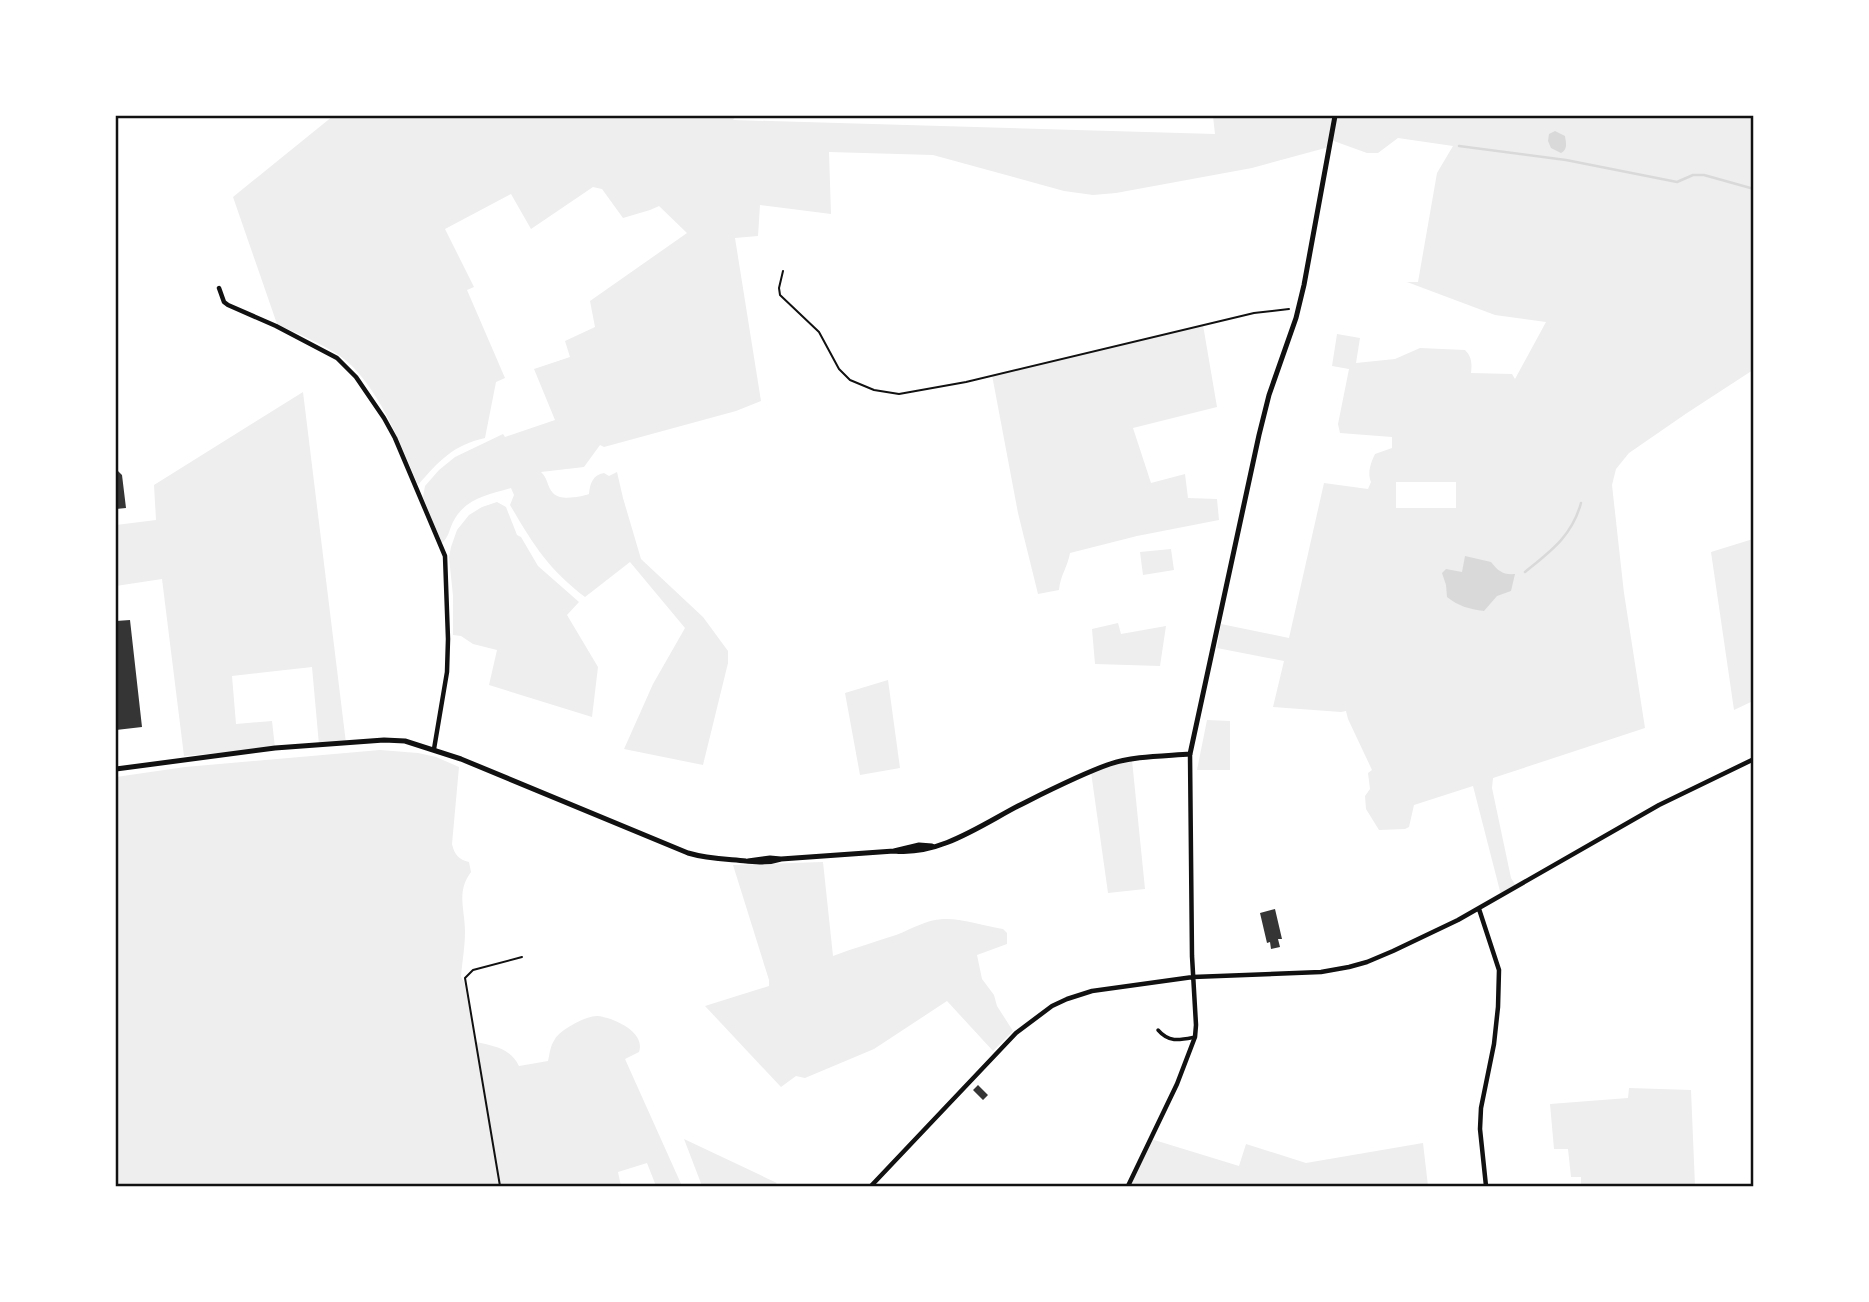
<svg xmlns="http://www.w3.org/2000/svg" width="1869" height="1302" viewBox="0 0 1869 1302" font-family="'Fira Sans',sans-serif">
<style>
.green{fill:#eee;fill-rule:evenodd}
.water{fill:#d9d9d9}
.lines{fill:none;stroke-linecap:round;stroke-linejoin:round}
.stream{stroke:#d9d9d9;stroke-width:2.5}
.building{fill:#353535}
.path{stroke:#111;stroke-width:2}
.service{stroke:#111;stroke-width:2}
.pedestrian{stroke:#111;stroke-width:3.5}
.minor{stroke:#111;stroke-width:4.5}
.tertiary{stroke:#111;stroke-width:5}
.neatline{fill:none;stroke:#111;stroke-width:2.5}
</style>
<rect width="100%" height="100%" fill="#fff"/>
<path class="green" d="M333 116H736L733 120 1215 134 1213 116H1753V370L1687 413 1629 453 1616 469 1612 485 1624 593 1645 728 1493 778 1492 788 1511 878 1516 886 1501 895 1473 786 1414 805 1409 827 1405 829 1379 830 1366 809 1365 796 1370 789 1368 773 1372 770 1348 719 1346 711 1341 712 1273 707 1284 661 1217 648 1221 624 1289 638 1324 483 1368 489 1371 482C1367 473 1371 462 1375 454L1392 448V437L1340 433 1338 424 1349 369 1332 366 1337 334 1360 338 1356 363 1395 359 1420 348 1465 350C1472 357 1472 364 1471 373L1512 374 1515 379 1546 322 1495 315 1407 282H1418L1437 173 1453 146 1398 138 1378 153H1367L1331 140 1329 147 1252 168 1116 193 1093 195 1064 191 933 155 829 152 831 214 760 205 758 236 735 238 761 401 736 411 604 447 600 445 584 467 541 472C548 478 547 487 553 493 560 501 580 497 589 494 590 483 593 475 604 473L609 476 617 472 623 498 641 559 703 617 728 651V663L703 765 624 749 653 684 685 628 630 562 585 597C548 569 533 544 510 505L514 495 511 488C488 495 465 498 453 522 449 530 449 537 442 543L423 497 425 486 439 470 455 457 503 434 505 437 555 420 534 369 570 357 565 341 595 327 590 301 687 233 659 206 650 210 623 218 602 189 593 187 531 229 511 194 445 229 474 287 467 290 505 378 496 382 485 438C453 445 439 461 418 485 401 445 377 382 340 356 321 343 298 334 277 324L233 197ZM1396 482H1456V508H1396Z
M1203 325 1217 407 1133 428 1151 483 1185 474 1188 498 1217 499 1219 520 1137 536 1070 553C1068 566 1060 576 1059 590L1038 594 1018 513 992 375Z
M303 392 346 743 319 745 312 667 232 676 236 724 272 721 275 748 184 756 162 579 116 586V525L156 520 154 485Z
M497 502 506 507 517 535 521 537 538 566 579 602 567 615 598 667 592 717 489 685 497 650 473 644 461 636 453 635V596L449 557 451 547 457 530 469 515 482 507Z
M1753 539V701L1734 710 1711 552Z
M1171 549 1174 570 1143 575 1140 552Z
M1118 623 1121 634 1166 626 1160 666 1095 664 1092 629Z
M888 680 900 768 860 775 845 693Z
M1207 720 1230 721V770H1197Z
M380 750 418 753 436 757 459 767 452 844C454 854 459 860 469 862L471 872C456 892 465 909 465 932 465 947 462 963 461 977L464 982 476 1042C494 1046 510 1048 519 1066L548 1061C550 1053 550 1046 555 1039 560 1030 587 1015 598 1016 614 1018 646 1032 639 1052L625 1059 682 1186H656L647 1163 618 1172 621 1186H116V777L185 767Z
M1132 760 1145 889 1108 893 1091 772Z
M823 862 833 956C854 948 875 942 896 935 912 929 925 920 943 919 962 918 984 926 1003 929L1007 933V944L977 955 982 979 994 995 997 1006 1013 1031 993 1051 947 1001 874 1049 805 1078 796 1076 781 1087 705 1006 769 986V980L733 865Z
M1629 1088 1691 1090 1695 1186H1581V1177H1571L1568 1149H1554L1550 1104 1628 1098Z
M684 1139 777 1183 772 1186H702Z
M1151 1139 1239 1166 1246 1144 1306 1163 1423 1143 1428 1186H1128Z"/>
<path class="water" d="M1555 131 1565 136C1566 143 1568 149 1561 153L1551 148 1548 141 1549 134Z
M1465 556 1491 562C1498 571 1503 575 1515 574L1511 591 1497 596 1484 611C1469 609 1458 606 1447 597L1446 585 1442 573 1446 569 1462 572Z"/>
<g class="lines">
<path class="stream" d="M1459 146 1566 160 1677 182 1693 175H1704L1754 189
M1525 572C1551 551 1572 536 1581 503"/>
</g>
<path class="building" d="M116 469 122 475 126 508 116 509Z
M130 620 142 727 116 730V621Z
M1275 909 1282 939H1278L1280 947 1271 949 1270 942 1267 943 1260 913Z
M978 1085 988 1095 983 1100 973 1090Z"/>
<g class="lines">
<path class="path" d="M783 271 779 288 780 295 819 332 839 369 850 380 874 390 899 394 966 382 1254 313 1289 309"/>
<path class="service" d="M500 1186 465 978 473 970 522 957"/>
<path class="pedestrian" d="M1158 1030C1169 1043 1180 1040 1195 1037"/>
<path class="minor" d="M219 288 224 302 228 305 276 326 337 358 356 377 384 418 395 438 445 556 448 639 447 672 434 749
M1479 909 1499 970 1498 1007 1494 1044 1481 1108 1480 1129 1486 1186
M871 1186 1016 1033 1052 1006 1067 999 1092 991 1193 977 1321 972 1349 967 1367 962 1393 951 1458 920 1659 805 1754 759
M1128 1186 1177 1084 1195 1037 1196 1025 1192 956 1190 754"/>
<path class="tertiary" d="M116 769 275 748 384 740 405 741 461 759 688 853C708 859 726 859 746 861 759 862 768 863 781 859L770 858 748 861
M932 846 919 845 894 851C938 856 980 826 1018 806 1046 792 1081 774 1110 764 1132 756 1167 756 1190 754L1259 435 1269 395 1296 318 1304 285 1335 116
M781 859 894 851"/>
</g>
<rect width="1869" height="1302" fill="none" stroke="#ffffff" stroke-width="234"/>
<rect x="117" y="117" width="1635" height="1068" class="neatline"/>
</svg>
